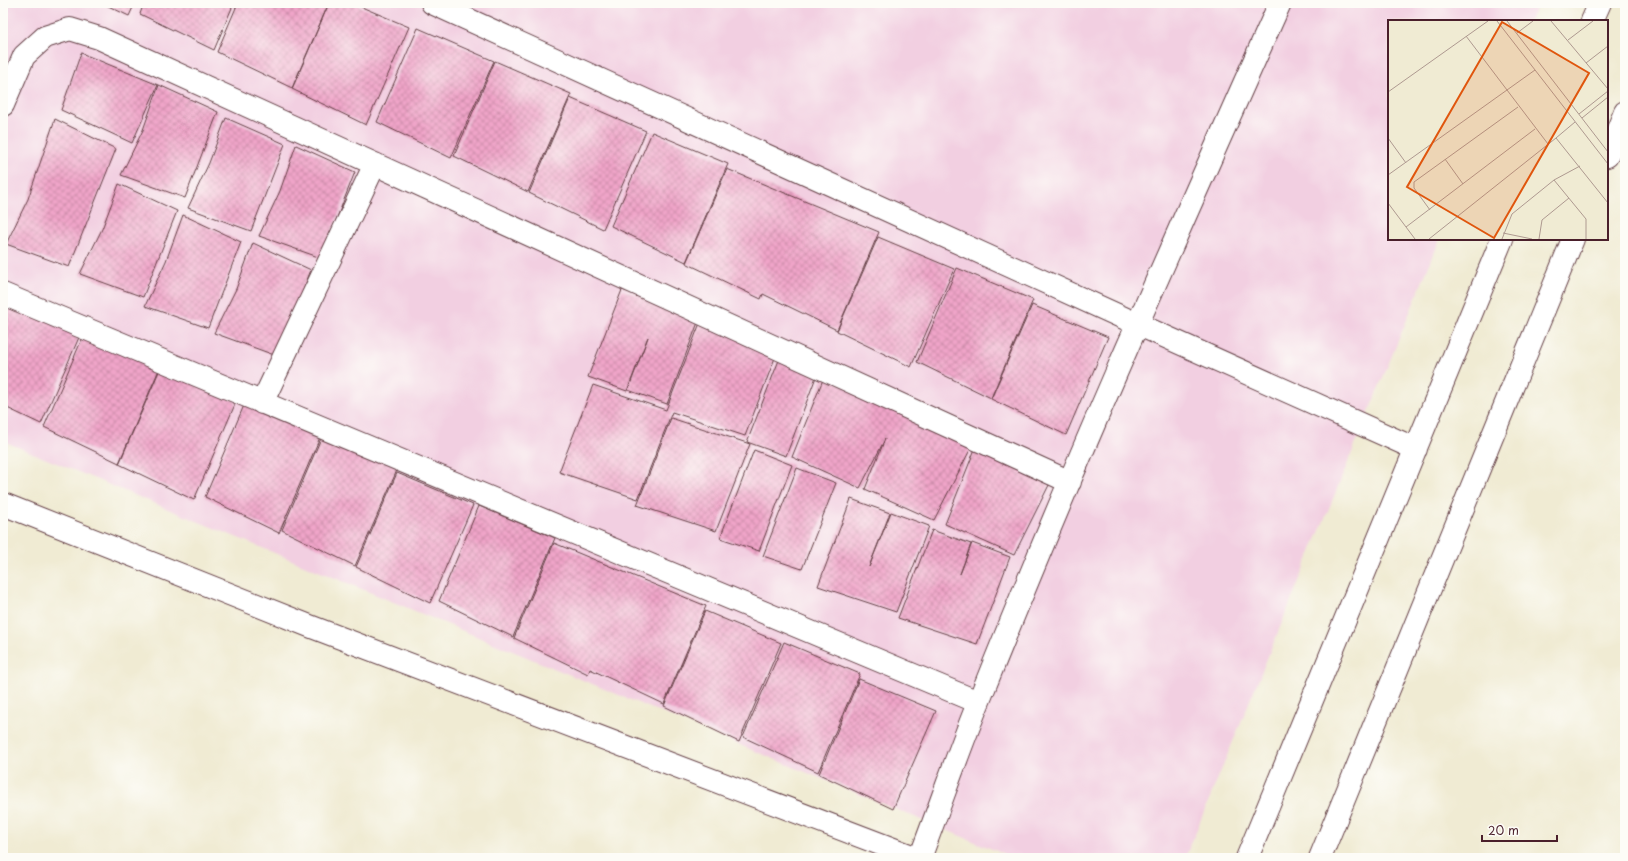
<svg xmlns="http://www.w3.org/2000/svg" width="1628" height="861" viewBox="0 0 1628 861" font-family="'Playpen Sans',sans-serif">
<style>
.built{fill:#f2cfe1}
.building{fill:url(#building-cross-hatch)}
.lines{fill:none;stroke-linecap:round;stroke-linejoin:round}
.minor-casing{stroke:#633e44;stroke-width:24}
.minor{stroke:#fff;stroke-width:22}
.inset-road{fill:none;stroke:#ae9990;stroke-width:1}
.view{fill:#e0560e;fill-opacity:0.15;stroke:#e0560e;stroke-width:2}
.inset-edge{fill:none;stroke:#4a1f2b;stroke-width:2}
</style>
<defs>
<pattern id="building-cross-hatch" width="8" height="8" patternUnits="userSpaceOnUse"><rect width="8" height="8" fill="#f0a5c9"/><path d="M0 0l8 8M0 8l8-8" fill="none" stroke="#c486a3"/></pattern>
</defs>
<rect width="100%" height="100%" fill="#fdfcf7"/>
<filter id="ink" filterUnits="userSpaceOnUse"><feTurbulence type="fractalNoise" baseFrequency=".025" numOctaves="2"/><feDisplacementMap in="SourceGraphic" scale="8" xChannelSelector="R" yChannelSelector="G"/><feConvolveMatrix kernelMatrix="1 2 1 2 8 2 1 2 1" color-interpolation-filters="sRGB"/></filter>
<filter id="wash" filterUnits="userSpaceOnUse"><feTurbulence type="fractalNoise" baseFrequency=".012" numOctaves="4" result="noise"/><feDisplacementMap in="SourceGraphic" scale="16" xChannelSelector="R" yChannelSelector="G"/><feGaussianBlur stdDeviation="0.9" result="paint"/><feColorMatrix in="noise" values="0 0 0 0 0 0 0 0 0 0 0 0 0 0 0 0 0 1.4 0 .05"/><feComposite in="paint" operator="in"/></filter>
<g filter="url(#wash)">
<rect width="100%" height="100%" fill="#f0ebd3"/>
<path class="built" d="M3 3H1538L1530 21H1389V239H1440L1185 858H1014L3 441Z"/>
<g id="blocks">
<path class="building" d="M102 3H135L129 16Z
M144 3H234L214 50 140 14Z
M238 3H329L292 88 217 52Z
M329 3H352L409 27 366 125 292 89Z
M418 28 494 61 451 158 377 122Z
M81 53 158 85 132 143 61 110Z
M495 61 571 94 528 192 454 156Z
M159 85 218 112 185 198 121 175 143 130Z
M570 98 646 131 603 229 529 193Z
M226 118 285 144 251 231 188 208 209 163Z
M55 119 116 149 69 267 6 244 28 199Z
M652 132 728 164 686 262 611 226Z
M296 145 355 172 321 258 259 236 280 191Z
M727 169 879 232 837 330 763 294 761 299 686 263Z
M119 184 177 211 143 297 80 274 102 229Z
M183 215 241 242 208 328 145 306 166 261Z
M878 237 954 269 911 367 837 331Z
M253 243 311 270 277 356 214 333 236 289Z
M957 268 1033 300 991 398 917 362Z
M622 290 700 317 667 404 628 390 648 337 627 391 588 377Z
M3 305 84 326 41 424 3 406Z
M1032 305 1108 337 1066 435 991 399Z
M700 323 778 350 745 436 672 412 638 499 559 472 593 385 666 410Z
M85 332 161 365 119 463 44 427Z
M781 355 819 369 786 456 747 442Z
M160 369 236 402 194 500 119 464Z
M824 377 974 442 934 520 865 489 885 439 860 488 792 457Z
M245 403 321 435 279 533 205 497Z
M671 418 750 444 716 531 637 505Z
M322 436 398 468 355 566 282 530Z
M977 444 1053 477 1014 555 945 524Z
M754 450 792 465 759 551 720 538Z
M797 468 836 483 802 569 763 556Z
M397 473 473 505 430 603 356 567Z
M851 499 890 513 869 567 891 512 929 526 896 612 818 586Z
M479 506 555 538 513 637 439 601Z
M932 530 971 544 960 574 972 543 1010 557 977 644 898 618Z
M554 543 706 606 664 704 590 669 588 674 514 638Z
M705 611 781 643 739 742 664 706Z
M784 642 860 674 818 772 743 737Z
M859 679 936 711 893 809 819 774Z"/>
</g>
</g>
<g filter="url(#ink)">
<use href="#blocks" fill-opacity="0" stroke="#633e44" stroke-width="1"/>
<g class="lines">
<g class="minor-casing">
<path id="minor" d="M432 3 1137 324 1416 449
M1592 21 1600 3
M3 105 24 56 45 37 70 29 99 38 1070 482
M1607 156 1625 112
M3 294 978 702
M262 403 375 164
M3 504 312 627 917 858
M920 858C940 806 958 752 979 701 1073 465 1177 234 1280 3
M1247 858 1502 239
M1320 858 1573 239"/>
</g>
<use href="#minor" class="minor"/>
</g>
</g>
<g transform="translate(1388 20)">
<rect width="220" height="220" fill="#f0ebd3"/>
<path class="inset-road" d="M109 1 220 144M119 1 220 132M163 1 220 69M129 13 145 1M78 16 160 124M180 20 205 1M198 43 220 26M0 72 100 1M191 94 220 71M194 98 220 77M0 118 18 143M168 118 187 102M57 139 75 164M0 155 147 50M166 160 198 199V219M0 183 27 219M42 190 26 168V162L130 87M18 207 147 109M115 213 144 219M41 219 168 118 220 183M114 219 124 194 166 160 192 146M151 219 154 200 181 178"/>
<path class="view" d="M114 2 201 53 106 218 19 167Z"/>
<rect width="220" height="220" class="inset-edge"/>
</g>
<rect width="1628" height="861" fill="none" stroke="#fdfcf7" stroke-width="16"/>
<path d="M1482 835v6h75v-6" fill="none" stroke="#4a1f2b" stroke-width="2"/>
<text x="1488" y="835" font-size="12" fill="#4a1f2b" stroke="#fdfcf7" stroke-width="3" paint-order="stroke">20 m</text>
</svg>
